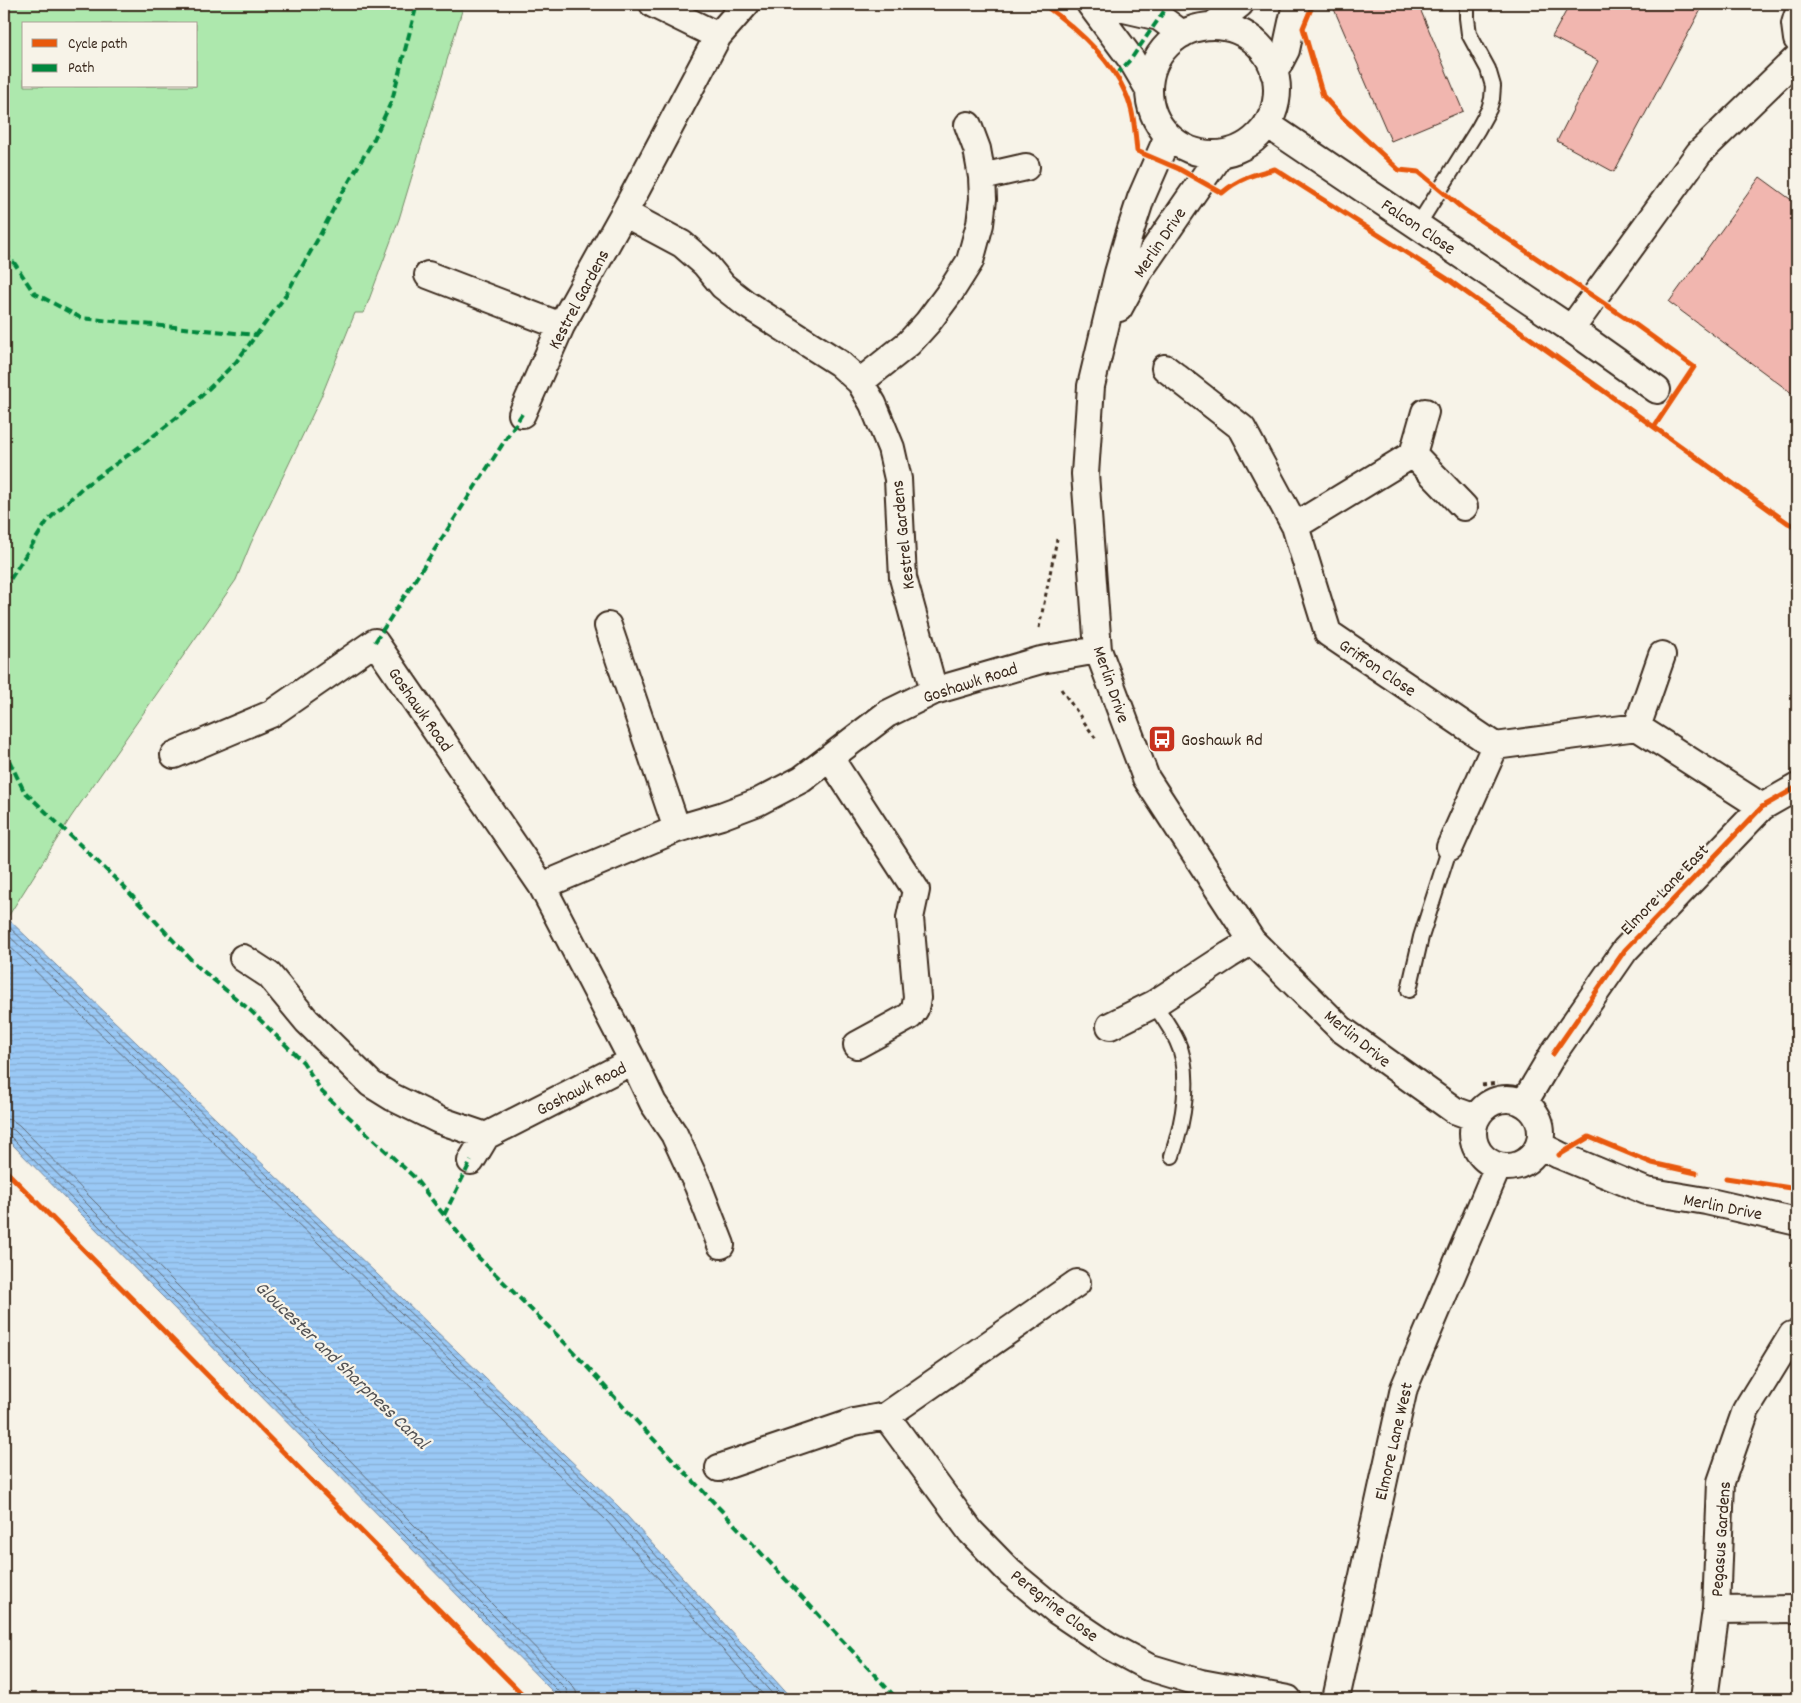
<svg xmlns="http://www.w3.org/2000/svg" width="1801" height="1703" viewBox="0 0 1801 1703" font-family="Dekko,sans-serif">
<style>
.green{fill:#ade8ad;stroke:#748966;fill-rule:evenodd}
.water{fill:url(#water-rules);stroke:#7489a0}
.lines{fill:none;stroke-linecap:round;stroke-linejoin:round}
.shore{stroke:#616a74;stroke-width:1}
.building{fill:#f1b6af;stroke:#3b2a1e}
.lane-casing{stroke:#3b2a1e;stroke-width:18}
.street-casing{stroke:#3b2a1e;stroke-width:30}
.path{stroke:#3b2a1e;stroke-width:3;stroke-dasharray:4 4;stroke-linecap:butt}
.lane{stroke:#f7f3e8;stroke-width:14}
.street{stroke:#f7f3e8;stroke-width:26}
.quiet{stroke:#00873e;stroke-width:4;stroke-dasharray:8 4;stroke-linecap:butt}
.cycleway-casing{stroke:#f7f3e8;stroke-width:8}
.cycleway{stroke:#e8590c;stroke-width:5}
.labels{text-anchor:middle;stroke-width:4.5;stroke-linejoin:round;paint-order:stroke}
.street-label{font-size:18px;fill:#3b2a1e;stroke:#f7f3e8}
.poi-label{font-size:18px;fill:#3b2a1e;stroke:#f7f3e8;text-anchor:start}
.water-label{font-size:19px;font-style:italic;fill:#535254;stroke:#f7f3e8}
</style>
<defs>
<pattern id="water-rules" width="6" height="5" patternUnits="userSpaceOnUse" patternTransform="scale(1.25)"><rect width="6" height="5" fill="#9ac9f6"/><path d="M0 2.5h6" fill="none" stroke="#86add2"/></pattern>
</defs>
<rect width="100%" height="100%" fill="#f7f3e8"/>
<filter id="ink" filterUnits="userSpaceOnUse"><feTurbulence type="fractalNoise" baseFrequency=".02" numOctaves="2"/><feDisplacementMap in="SourceGraphic" scale="10" xChannelSelector="R" yChannelSelector="G"/><feConvolveMatrix kernelMatrix="1 2 1 2 8 2 1 2 1" color-interpolation-filters="sRGB"/></filter>
<g filter="url(#ink)">
<path class="green" d="M4 4H464L399 219 364 313H355L321 397 251 543 236 580 71 817 4 923ZM24 24H196V86H24Z"/>
<path class="water" d="M4 915 619 1507 792 1699H560L4 1136Z"/>
<g class="lines">
<path class="shore" d="M4 922 616 1511 785 1699
M4 931 611 1515 777 1699
M4 941 606 1520 767 1699
M4 1119 12 1120 19 1125 571 1684 576 1691 577 1699
M4 1127 14 1130 566 1689 569 1699
M4 1133 9 1135 561 1694 563 1699"/>
</g>
<path class="building" d="M1346 4H1418L1463 111 1391 141 1334 9Z
M1570 4H1704L1614 172 1557 141 1598 61 1552 37Z
M1760 177 1797 204V397L1669 302Z"/>
<g class="lines">
<g class="lane-casing">
<path id="lane" d="M1418 225 1478 129 1489 109 1492 99 1493 86 1488 69 1469 34 1467 18V4
M1409 990 1421 937 1450 847
M1154 1004C1162 1016 1171 1028 1177 1041 1193 1074 1183 1123 1172 1156"/>
</g>
<g class="street-casing">
<path id="street" d="M1090 4 1131 59 1148 88
M1102 4 1159 17 1182 34
M1797 17 1795 24 1797 39
M1212 26 1240 4
M1149 90a64 64 0 1 1 128 0a64 64 0 1 1-128 0Z
M718 36 746 4
M1274 73 1286 50 1296 4
M1267 124 1571 329 1657 390
M1168 136 1141 198 1129 235 1118 273 1091 386 1085 474 1098 650 1146 778 1252 941 1341 1029 1454 1110 1476 1118
M982 177 1026 167
M624 213 718 36 653 4
M428 275 561 326
M1119 308 1138 273 1220 154
M1571 329 1699 153 1797 58
M1165 368 1242 428 1295 526 1328 633 1495 746
M522 414 561 326 624 213 682 244 705 264 723 286 746 304 839 363 860 382
M1413 454 1425 412
M1295 526 1413 454 1464 507
M608 626 677 829
M934 691 903 578 898 479 891 448 873 404 860 382 909 343 928 322 951 291 970 261 980 224 983 199 982 177 977 149 968 125
M1637 727 1662 655
M174 755 271 714 375 642 542 886
M830 758 916 890 910 918 917 998 915 1009 910 1016 857 1045
M1450 847 1495 746 1637 727 1762 807
M243 958 269 975 307 1021 371 1084 392 1097 439 1120 486 1136
M1110 1026 1154 1004 1229 955 1252 941
M633 1061 653 1103 674 1134 698 1186 721 1245
M1473 1133a34 34 0 1 1 68 0a34 34 0 1 1-68 0Z
M1524 1103 1553 1054 1625 950 1762 807 1797 787
M1539 1145 1559 1155 1646 1191 1706 1201 1797 1222
M471 1161 486 1136 633 1061 542 886 677 829 721 816 758 802 802 779 887 714 934 691 1041 660 1098 650
M1077 1283 886 1416 971 1532 1010 1572 1057 1611 1109 1646 1148 1667 1201 1683 1288 1699
M719 1468 854 1422 886 1416
M1716 1610 1797 1609
M1336 1699 1404 1388 1498 1166
M1704 1699 1716 1610 1721 1482 1746 1410 1792 1335"/>
</g>
<path class="path" d="M1039 628 1057 539
M1061 689 1096 739
M1482 1085 1498 1083"/>
<use href="#lane" class="lane"/>
<use href="#street" class="street"/>
<path class="quiet" d="M1177 4H1191
M1116 75 1131 59 1169 4
M4 253 15 264 34 293 81 318 256 335
M4 589 48 520 82 488 142 445 190 407 236 362 284 298 319 237 337 202 374 139 392 100 417 4
M375 642 522 414
M4 750 24 791 123 886 197 966 251 1011 303 1062 322 1092 413 1176 475 1254 568 1346 639 1424 721 1510 897 1699
M444 1215 471 1161
M1792 1335 1797 1259"/>
<g class="cycleway-casing">
<path id="cycleway" d="M1043 4C1075 27 1110 57 1126 94 1134 111 1135 132 1137 151L1179 169 1222 193C1238 179 1254 174 1275 169L1446 278 1788 523 1797 527
M1313 4 1303 28 1323 96 1341 116 1399 170 1419 172 1462 208 1636 325 1694 367 1654 427
M1553 1054 1625 950 1762 807 1797 787
M1559 1155 1589 1137 1652 1163 1696 1173
M4 1169 527 1699
M1726 1178 1797 1189"/>
</g>
<use href="#cycleway" class="cycleway"/>
</g>
</g>
<defs>
<g id="bus-square" transform="scale(1.4375)"><rect x="-9" y="-9" width="18" height="18" rx="4" fill="#c8321e" stroke="#f7f3e8"/><path d="M-5-6H5V4H4V6H2V4H-2V6H-4V4H-5ZM-3.5-4V0h7V-4ZM-3.5 1.2v1.5H-2V1.2ZM2 1.2v1.5H3.5V1.2Z" fill="#fff"/></g>
</defs>
<g fill-rule="evenodd">
<use href="#bus-square" x="1162" y="739"/>
</g>
<g class="labels">
<g class="street-label">
<text transform="translate(1419 226) rotate(34)" y="6">Falcon Close</text>
<text transform="translate(1159 242) rotate(-56)" y="6">Merlin Drive</text>
<text transform="translate(578 299) rotate(-62)" y="6">Kestrel Gardens</text>
<text transform="translate(902 535) rotate(-96)" y="6">Kestrel Gardens</text>
<text transform="translate(1378 667) rotate(34)" y="6">Griffon Close</text>
<text transform="translate(970 682) rotate(-18)" y="6">Goshawk Road</text>
<text transform="translate(1112 684) rotate(71)" y="6">Merlin Drive</text>
<text transform="translate(421 709) rotate(55)" y="6">Goshawk Road</text>
<text transform="translate(1664 889) rotate(-46)" y="6">Elmore Lane East</text>
<text transform="translate(1358 1038) rotate(39)" y="6">Merlin Drive</text>
<text transform="translate(581 1088) rotate(-27)" y="6">Goshawk Road</text>
<text transform="translate(1723 1206) rotate(11)" y="6">Merlin Drive</text>
<text transform="translate(1393 1441) rotate(-77)" y="6">Elmore Lane West</text>
<text transform="translate(1720 1539) rotate(-86)" y="6">Pegasus Gardens</text>
<text transform="translate(1055 1605) rotate(38)" y="6">Peregrine Close</text>
</g>
<g class="poi-label">
<text x="1181" y="745">Goshawk Rd</text>
</g>
<g class="water-label">
<text transform="translate(343 1364) rotate(44)" y="7">Gloucester and Sharpness Canal</text>
</g>
</g>
<rect width="1801" height="1703" fill="none" stroke="#f7f3e8" stroke-width="20"/>
<rect x="10" y="10" width="1781" height="1683" fill="none" stroke="#3b2a1e" stroke-width="2" filter="url(#ink)"/>
<rect x="22" y="22" width="175" height="65" fill="#f7f3e8" stroke="#aca397"/>
<rect x="32" y="39" width="25" height="8" fill="#e8590c" stroke="#aca397"/>
<text x="68" y="48" font-size="15" fill="#3b2a1e">Cycle path</text>
<rect x="32" y="64" width="25" height="8" fill="#00873e" stroke="#aca397"/>
<text x="68" y="72" font-size="15" fill="#3b2a1e">Path</text>
</svg>
